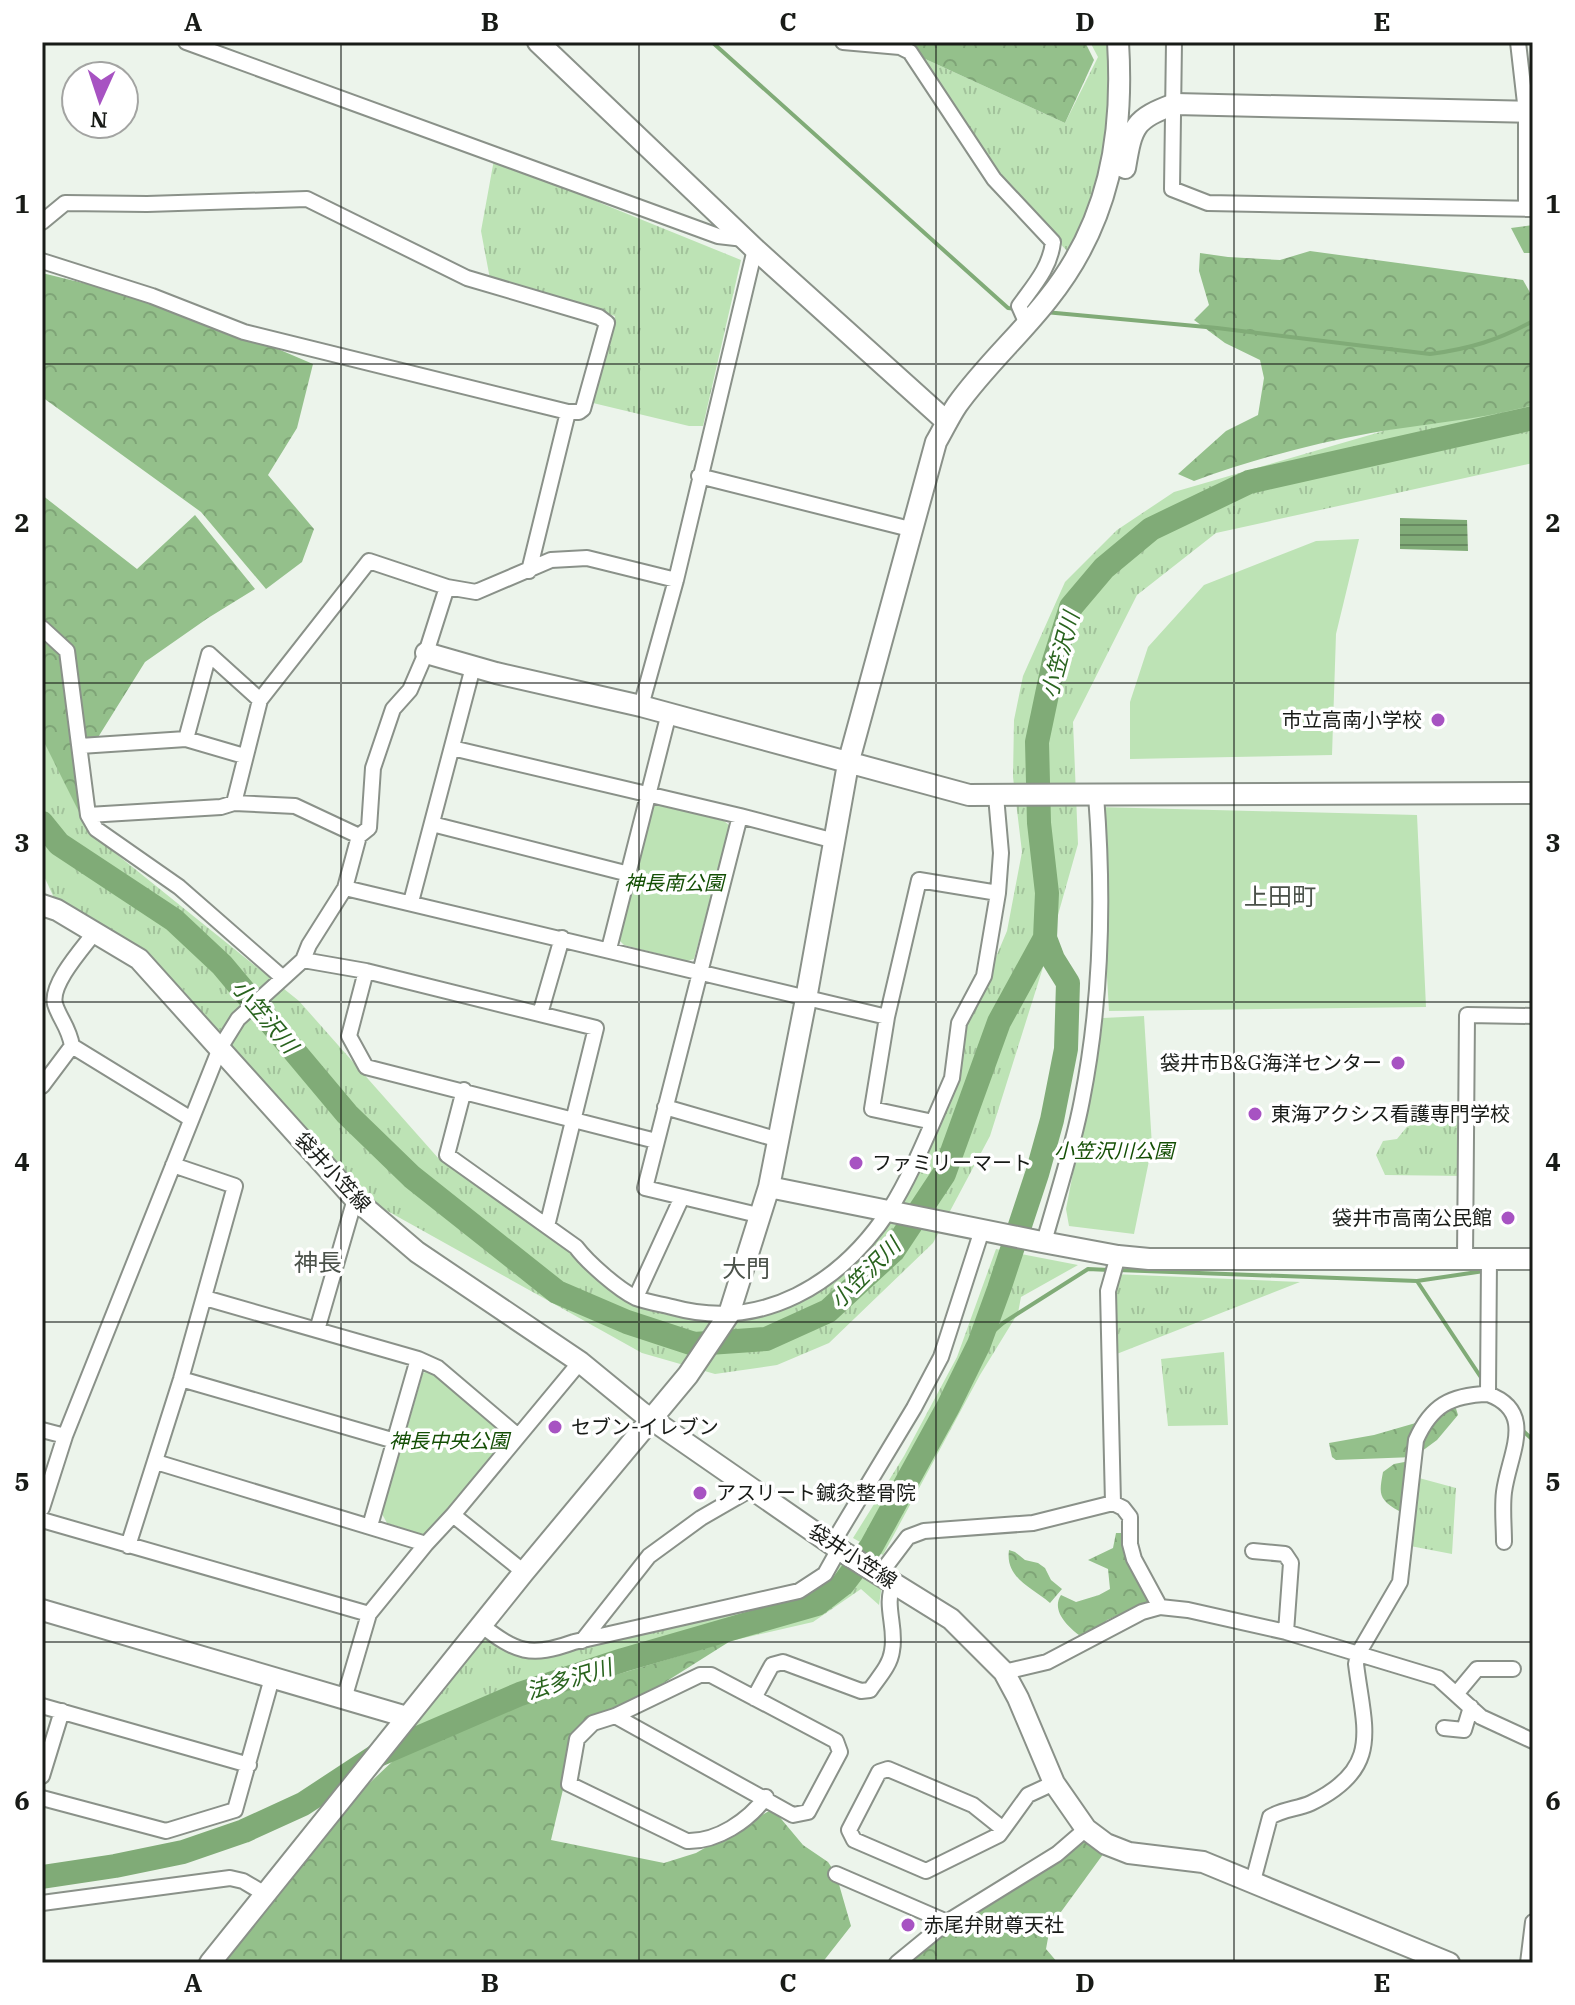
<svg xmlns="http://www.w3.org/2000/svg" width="1575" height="2005" viewBox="0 0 1575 2005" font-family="'IBM Plex Serif','Noto Sans JP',serif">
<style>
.grass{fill:url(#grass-tufts)}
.forest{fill:url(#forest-crowns)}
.green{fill:#bde3b5}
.water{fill:url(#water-rules)}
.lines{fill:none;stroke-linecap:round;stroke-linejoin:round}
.stream{stroke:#80ab77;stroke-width:4}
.river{stroke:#80ab77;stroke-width:24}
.street-casing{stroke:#8a9189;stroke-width:18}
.secondary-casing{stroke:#8a9189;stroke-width:24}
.street{stroke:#fff;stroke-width:14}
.secondary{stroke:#fff;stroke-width:20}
.grid{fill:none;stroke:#181b17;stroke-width:2;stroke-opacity:0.55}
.poi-dot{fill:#a753c2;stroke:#fff;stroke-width:3}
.labels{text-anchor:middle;stroke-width:7;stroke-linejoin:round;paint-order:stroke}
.poi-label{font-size:20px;fill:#181b17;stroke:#fff;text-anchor:start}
.park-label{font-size:20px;font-style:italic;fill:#144f05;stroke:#fff}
.street-label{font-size:20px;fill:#181b17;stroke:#fff}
.water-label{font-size:22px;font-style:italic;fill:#29631e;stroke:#fff}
.quarter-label{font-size:24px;fill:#4b524a;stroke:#fff}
.neatline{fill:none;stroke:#181b17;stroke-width:3}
.grid-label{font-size:26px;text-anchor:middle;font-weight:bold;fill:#181b17}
</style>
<defs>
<pattern id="grass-tufts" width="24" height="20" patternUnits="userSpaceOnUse" patternTransform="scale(2)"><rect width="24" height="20" fill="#bde3b5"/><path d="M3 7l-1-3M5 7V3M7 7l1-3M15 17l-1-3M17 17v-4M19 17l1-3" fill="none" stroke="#a2c29b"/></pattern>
<pattern id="forest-crowns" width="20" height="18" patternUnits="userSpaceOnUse" patternTransform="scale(2)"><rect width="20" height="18" fill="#94c08b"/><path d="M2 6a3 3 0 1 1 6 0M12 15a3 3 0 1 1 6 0" fill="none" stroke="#7fa477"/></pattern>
<pattern id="water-rules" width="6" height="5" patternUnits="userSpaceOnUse" patternTransform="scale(2)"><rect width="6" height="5" fill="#80ab77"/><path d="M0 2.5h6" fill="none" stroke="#688a61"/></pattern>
</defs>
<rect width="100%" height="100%" fill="#ecf4eb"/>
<path class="grass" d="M1090 42H1117L1119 105 1075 259 989 171 910 52 1065 123 1098 57Z
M495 154 603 204 741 260 703 426H689L593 403 615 316 490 279 481 231Z
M1533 398V463L1216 533 1137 595 1073 722 1078 844 1045 961 990 1136 933 1243 829 1343 777 1365 715 1374 642 1353 357 1194 182 989 56 902 42 872V733L89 832 299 1001 439 1159 578 1250 649 1307 745 1317 846 1259 912 1168 950 1081 967 1025 1007 931 1022 852 1013 777 1014 720 1023 676 1065 582 1117 530 1174 492 1387 430Z
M1466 1111V1176L1385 1175 1376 1155 1383 1141 1397 1139 1419 1112Z
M996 1249 1078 1265 1021 1297 1018 1313 980 1375 883 1555 853 1538 904 1456 957 1357Z
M1113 1274 1300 1282 1109 1357Z
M1224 1352 1228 1425 1168 1426 1161 1359Z
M1419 1478 1456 1488 1452 1554 1405 1545 1408 1520Z
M839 1549 882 1585 879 1605 861 1589 813 1622 726 1642 542 1697 400 1757 396 1739 481 1625 509 1647 548 1650 799 1591Z"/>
<path class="forest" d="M857 42H1085L1094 60 1065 123 910 52Z
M1533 225V253H1524L1511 228Z
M1310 251 1523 280 1533 298V405C1479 420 1426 423 1371 433 1311 444 1251 460 1194 481L1178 474 1226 431 1258 415 1264 378 1260 360 1225 343 1194 320 1209 305 1199 271 1200 253 1228 257 1280 260Z
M42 273 177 306 313 364 297 428 268 475 314 529 302 562 266 589 201 512 42 397Z
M42 495 137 569 195 515 255 589 208 618 145 662 82 763 96 829 89 832 42 738Z
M1453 1399 1458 1415 1437 1440 1414 1457 1336 1460 1332 1457 1329 1443 1374 1435 1426 1420Z
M1420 1459C1419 1479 1418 1500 1399 1511 1378 1499 1379 1494 1383 1472L1394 1464Z
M1116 1533H1125L1149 1602 1107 1620 1099 1629 1079 1635C1067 1626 1051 1610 1061 1595L1076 1602 1099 1595 1110 1589 1108 1569 1088 1560 1113 1548Z
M1009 1550 1015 1552 1025 1560 1038 1563 1045 1568 1051 1580 1062 1589 1050 1603C1031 1587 1005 1578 1009 1550Z
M732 1640 575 1739 551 1840 664 1863 696 1853 769 1811 777 1814 803 1845 828 1862 836 1874 851 1926 822 1963H214L307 1842 395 1759 542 1697Z
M1091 1833 1104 1853 1050 1927 1046 1949 1058 1963H896Z"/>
<path class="green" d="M1359 539 1336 634 1332 755 1130 759V702L1148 647 1204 585 1316 541Z
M660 805 724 821 730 826 694 959 687 961 624 945 619 940 654 806Z
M1097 807 1417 815 1426 1007 1109 1011Z
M1144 1016 1152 1146 1134 1234 1069 1226 1066 1209 1103 1018Z
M430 1370 507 1433 508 1439 429 1534 424 1535 387 1523 382 1514 423 1373Z"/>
<path class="water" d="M1400 518 1467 520 1468 551 1400 549Z"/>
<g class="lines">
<path class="stream" d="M712 42 1008 308 1016 309
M1045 312 1217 328 1430 354C1469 349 1499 340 1533 321
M1118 1270 1417 1281 1484 1271
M1417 1281 1484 1382
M979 1344 1003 1323 1088 1269 1109 1270
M1522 1430 1533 1440"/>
<path class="river" d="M42 823 59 844 174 920 222 965 347 1114 412 1177 557 1292 627 1322 694 1344 766 1339 828 1311 893 1251 944 1174 999 1022 1045 938 1047 893 1039 823 1037 742 1054 661 1071 607 1104 568 1151 529 1249 482 1533 418
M42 1877 115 1866 183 1852 244 1831 303 1804 376 1756 520 1694 623 1660 817 1604 843 1584 871 1547 948 1407 979 1344 999 1289 1037 1174 1052 1120 1066 1049 1068 983 1053 959 1045 938"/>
<g class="street-casing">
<path id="street" d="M186 42 718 236 744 239
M843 42 900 47 910 52 994 179 1053 242C1050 268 1034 285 1019 306L1027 324
M1174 42 1172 189 1208 203 1533 209
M1518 42 1526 112V209
M42 222 65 203 147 204 307 199 467 278 599 317 607 323 583 409 579 412H568
M42 261 152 296 244 332 568 412 529 571
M699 476 910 529
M42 628 67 651 88 815 96 829 179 887 283 978
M641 706 676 580 755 249
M186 739 209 654 260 700
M80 746 186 739 244 756
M452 748 740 816 645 1188 762 1216
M996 796 1001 853 998 893 984 976 959 1023 952 1078 933 1122 872 1109 887 1017 919 880 998 893
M234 803 260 700 369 561 447 587 476 592 551 560 587 558 676 580
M88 815 221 807 234 803 295 806 359 836
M740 816 835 841
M432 824 629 874
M345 888 887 1017
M411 902 473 667
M609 949 669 713
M303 960 366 971 596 1028 547 1226
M366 971 349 1036 366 1067 656 1141
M540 1014 562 938
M72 1046 191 1119
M42 1086 72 1046C69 1027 59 1018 55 1004 50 984 83 948 95 932
M464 1090 447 1155 576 1247C588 1263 618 1289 636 1298 647 1302 660 1304 672 1307 762 1332 841 1284 890 1209 907 1182 920 1152 933 1122
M665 1107 779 1140
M1044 1242C1057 1195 1073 1148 1082 1100 1102 999 1104 897 1096 795
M1489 1258 1488 1394C1537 1412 1509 1454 1504 1492 1502 1508 1504 1526 1504 1542
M1465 1259 1467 1015 1533 1016
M636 1297 682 1197
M205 1298 418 1359 438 1368 518 1436
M317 1330 355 1199
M181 1379 395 1441
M42 1430 65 1436
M156 1462 426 1544
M1113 1503 1108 1291 1118 1256
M42 1508 65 1436 220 1048 238 1019 303 960 309 945 345 888 359 836 369 828 373 768 393 709 410 690 426 653 447 587
M453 1515 524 1572
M42 1520 369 1614
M370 1526 418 1359
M832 1544 914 1408 941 1357 982 1230
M128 1546 181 1379 235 1186 173 1165
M1253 1551 1285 1554 1291 1563 1286 1632
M880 1574 908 1537 924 1531 1033 1523 1113 1503 1123 1508 1130 1517V1544L1134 1559 1160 1607
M481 1625C516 1652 530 1658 574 1642L799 1591 825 1574 839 1549
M582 1641 649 1556 701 1518 753 1488
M1004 1672 1047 1662 1142 1612 1160 1607 1188 1610 1286 1632 1438 1678 1481 1717 1533 1741
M1457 1693 1477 1669H1513
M754 1698 772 1665 783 1662 861 1691 870 1690C878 1678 890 1666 892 1651 897 1626 883 1606 894 1582
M344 1699 369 1614 426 1544 453 1515 580 1362
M42 1706 249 1765
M615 1716 793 1815 808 1812 840 1752 836 1741 711 1675H700L615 1716 593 1723 577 1739 569 1784 687 1841C717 1842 748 1821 766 1797
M1444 1728 1464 1730 1471 1707
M42 1776 62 1711
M42 1798 166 1831 235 1810 272 1678
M1003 1829 973 1805 888 1769 879 1772 849 1830 854 1840 926 1871 999 1835 1028 1795 1054 1783
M836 1874 947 1922
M1253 1881 1270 1817C1283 1809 1298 1809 1311 1803 1383 1768 1364 1729 1356 1664L1358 1654 1400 1582 1416 1440C1431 1406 1450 1395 1488 1394
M42 1903 230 1878 243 1881 265 1894
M897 1963 947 1922 1057 1854 1086 1829
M1528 1963 1533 1922"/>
</g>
<g class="secondary-casing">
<path id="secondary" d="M538 42 755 249 947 422
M1125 168C1132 126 1134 119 1175 104L1533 112
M426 653 496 673 641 706 969 795 1533 793
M42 905 57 910 139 959 355 1199 417 1252 580 1362 641 1412 843 1552 951 1619 1004 1672 1018 1698 1054 1783 1086 1829 1106 1844 1129 1853 1203 1862 1449 1963
M769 1187 1037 1241 1118 1256 1149 1259H1533
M42 1610 407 1717
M210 1963 524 1572 688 1375 729 1314 769 1187 806 999 848 764 936 442C943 430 949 417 957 405 984 367 1019 336 1048 299 1109 223 1124 137 1118 42"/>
</g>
<use href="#street" class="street"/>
<use href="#secondary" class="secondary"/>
</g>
<path class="grid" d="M341 42V1963M639 42V1963M936 42V1963M1234 42V1963M42 364H1533M42 683H1533M42 1002H1533M42 1322H1533M42 1642H1533"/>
<g class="poi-dot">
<circle cx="1438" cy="720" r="8"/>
<circle cx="1398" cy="1063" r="8"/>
<circle cx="1255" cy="1114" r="8"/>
<circle cx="856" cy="1163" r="8"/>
<circle cx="1508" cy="1218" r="8"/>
<circle cx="555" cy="1427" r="8"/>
<circle cx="700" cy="1493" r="8"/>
<circle cx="908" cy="1925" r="8"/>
</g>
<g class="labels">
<g class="poi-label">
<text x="1422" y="727" text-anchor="end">市立高南小学校</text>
<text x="1382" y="1070" text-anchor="end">袋井市B&amp;G海洋センター</text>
<text x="1271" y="1121">東海アクシス看護専門学校</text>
<text x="872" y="1170">ファミリーマート</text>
<text x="1492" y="1225" text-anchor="end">袋井市高南公民館</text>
<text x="571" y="1434">セブン-イレブン</text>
<text x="716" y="1500">アスリート鍼灸整骨院</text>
<text x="924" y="1932">赤尾弁財尊天社</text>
</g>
<g class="park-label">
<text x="674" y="890">神長南公園</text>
<text x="1114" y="1158">小笠沢川公園</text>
<text x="449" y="1448">神長中央公園</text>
</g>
<g class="street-label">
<text transform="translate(333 1172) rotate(47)" y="7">袋井小笠線</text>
<text transform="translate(853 1556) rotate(33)" y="7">袋井小笠線</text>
</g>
<g class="water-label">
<text transform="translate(1060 655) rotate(-75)" y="8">小笠沢川</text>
<text transform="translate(265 1016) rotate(50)" y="8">小笠沢川</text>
<text transform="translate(865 1273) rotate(-45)" y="8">小笠沢川</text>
<text transform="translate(569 1679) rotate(-17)" y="8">法多沢川</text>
</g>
<g class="quarter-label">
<text x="1280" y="905">上田町</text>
<text x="318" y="1271">神長</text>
<text x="746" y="1277">大門</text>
</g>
</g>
<rect width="1575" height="2005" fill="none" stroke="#ffffff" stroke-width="88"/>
<g transform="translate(100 100) rotate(183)"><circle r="38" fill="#ffffff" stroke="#a3a4a2" stroke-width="2"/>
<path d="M0-6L14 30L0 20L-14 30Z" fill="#a753c2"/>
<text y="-12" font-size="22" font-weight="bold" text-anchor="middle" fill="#181b17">N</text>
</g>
<rect x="44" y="44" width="1487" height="1917" class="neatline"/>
<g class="grid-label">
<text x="193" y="31">A</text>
<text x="490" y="31">B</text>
<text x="788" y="31">C</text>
<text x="1085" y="31">D</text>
<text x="1382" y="31">E</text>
<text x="22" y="213">1</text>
<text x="1553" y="213">1</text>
<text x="22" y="532">2</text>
<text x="1553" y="532">2</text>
<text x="22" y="852">3</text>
<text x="1553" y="852">3</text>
<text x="22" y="1171">4</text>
<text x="1553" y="1171">4</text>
<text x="22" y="1491">5</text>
<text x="1553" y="1491">5</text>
<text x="22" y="1810">6</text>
<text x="1553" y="1810">6</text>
<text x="193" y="1992">A</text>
<text x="490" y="1992">B</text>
<text x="788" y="1992">C</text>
<text x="1085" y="1992">D</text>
<text x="1382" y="1992">E</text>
</g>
</svg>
